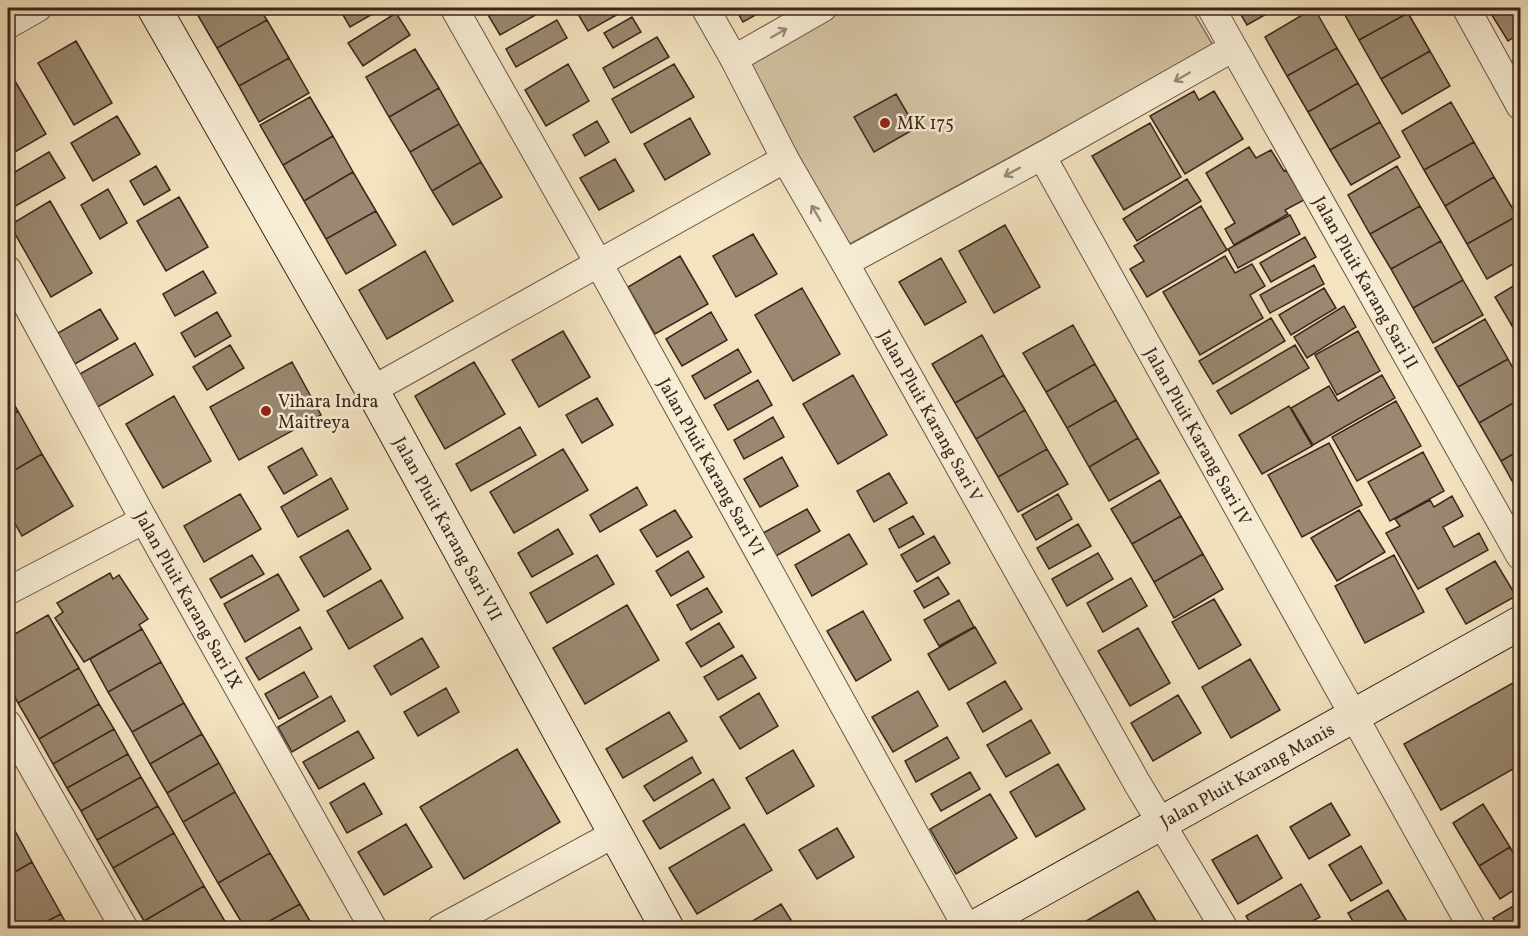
<svg xmlns="http://www.w3.org/2000/svg" width="1528" height="936" viewBox="0 0 1528 936" font-family="Vollkorn,serif">
<style>
.green{fill:#d4c3a3;stroke:#877460;stroke-width:1.5}
.building{fill:#9a8871;stroke:#3a261d;stroke-width:1.5}
.lines{fill:none;stroke-linecap:round;stroke-linejoin:round}
.street-casing{stroke:#685546;stroke-width:29}
.secondary-casing{stroke:#3a261d;stroke-width:35}
.street{stroke:#f7edd5;stroke-width:27}
.secondary{stroke:#f7edd5;stroke-width:33}
.oneway{stroke:#988a79}
.poi-dot{fill:#8f2418;stroke:#f7edd5;stroke-width:2}
.labels{text-anchor:middle;stroke-width:5;stroke-linejoin:round;paint-order:stroke}
.poi-label{font-size:18px;fill:#3a261d;stroke:#f7edd5;text-anchor:start}
.street-label{font-size:18px;fill:#3a261d;stroke:#f7edd5}
</style>
<rect width="100%" height="100%" fill="#f3e3bf"/>
<filter id="stains"><feTurbulence type="fractalNoise" baseFrequency=".00333" numOctaves="4"/><feColorMatrix values="0 0 0 0 .2 0 0 0 0 .09 0 0 0 0 .02 0 0 0 .5 -.17"/></filter>
<radialGradient id="worn" r=".72"><stop offset=".6" stop-color="#630" stop-opacity="0"/><stop offset="1" stop-color="#630" stop-opacity=".3"/></radialGradient>
<path class="green" d="M848 8H1191L1214 47 848 245 748 64Z"/>
<path class="building" d="M205 8H259L267 20 217 48 196 12Z
M339 8H383L350 27Z
M484 8H548L500 35Z
M579 8H629L588 31 575 9Z
M735 8H768L743 22Z
M1237 8H1277L1247 25Z
M1314 8 1337 48 1287 76 1265 37Z
M1341 8H1405L1408 13 1359 40Z
M1498 8H1520V33L1508 41 1490 12Z
M396 13 410 35 363 66 348 43Z
M1408 13 1430 51 1381 79 1359 40Z
M632 17 641 32 613 48 604 33Z
M267 20 289 58 239 86 217 48Z
M557 20 567 38 516 67 506 49Z
M657 37 669 57 614 88 603 68Z
M76 41 112 103 74 125 38 63Z
M1337 48 1358 83 1308 112 1287 76Z
M415 49 439 88 389 117 366 77Z
M1430 51 1450 86 1402 114 1381 79Z
M289 58 309 93 259 122 239 86Z
M568 64 589 101 546 126 525 90Z
M674 64 694 97 631 133 612 99Z
M12 76 46 134 8 156V79Z
M1358 83 1380 122 1330 150 1308 112Z
M439 88 459 124 410 152 389 117Z
M1194 91 1199 100 1214 91 1243 139 1185 174 1150 116Z
M896 94 916 128 874 152 854 117Z
M310 97 333 136 283 165 260 125Z
M1451 102 1474 142 1424 170 1402 131Z
M117 116 140 154 93 181 71 143Z
M690 118 710 154 665 180 644 144Z
M597 121 609 142 585 156 573 135Z
M1380 122 1400 157 1351 185 1330 150Z
M1150 123 1181 177 1124 210 1092 156Z
M459 124 481 162 432 191 410 152Z
M333 136 353 172 304 201 283 165Z
M1474 142 1494 177 1445 206 1424 170Z
M1249 147 1256 158 1271 150 1284 171 1286 170 1304 200 1285 210 1288 214 1234 245 1225 229 1235 223 1206 173Z
M49 152 65 178 12 208 8 200V176Z
M615 159 634 191 599 210 580 178Z
M481 162 502 197 453 225 432 191Z
M156 166 170 190 144 205 130 181Z
M1397 166 1420 206 1370 234 1348 195Z
M353 172 376 211 326 239 304 201Z
M1494 177 1517 216 1467 244 1445 206Z
M1187 179 1201 201 1137 241 1123 219Z
M108 189 127 223 100 239 81 205Z
M179 197 208 247 166 271 137 221Z
M50 201 92 273 51 297 10 225Z
M1201 206 1227 250 1147 297 1130 269 1144 261 1134 246Z
M1420 206 1441 241 1391 269 1370 234Z
M376 211 396 245 346 274 326 239Z
M1290 215 1300 234 1238 268 1228 249Z
M1517 216 1520 222V260L1487 279 1467 244Z
M1005 225 1040 287 994 313 959 251Z
M753 234 777 274 736 297 713 256Z
M1305 237 1316 257 1271 282 1260 263Z
M1441 241 1463 280 1413 308 1391 269Z
M425 251 453 301 387 339 359 290Z
M680 256 708 304 655 334 628 287Z
M1225 256 1235 273 1252 264 1265 286 1250 295 1263 318 1200 355 1163 292Z
M941 258 966 302 925 325 899 282Z
M1314 265 1324 284 1270 313 1260 295Z
M203 271 216 293 175 316 163 294Z
M1463 280 1483 315 1433 343 1413 308Z
M1520 282V318L1511 324 1495 297Z
M802 288 840 354 793 381 755 315Z
M1324 288 1336 308 1291 335 1279 315Z
M1344 306 1356 327 1307 358 1294 337Z
M100 309 118 339 75 364 58 333Z
M217 312 231 336 195 357 181 333Z
M711 312 727 340 682 366 666 339Z
M1271 318 1285 341 1213 384 1199 361Z
M1520 318V341L1511 324Z
M1485 319 1508 359 1458 387 1435 348Z
M1073 325 1095 364 1046 392 1023 353Z
M563 331 590 377 539 407 512 360Z
M1358 331 1380 371 1337 395 1315 355Z
M982 335 1004 375 955 403 932 364Z
M135 343 153 375 96 408 78 375Z
M230 345 244 368 207 390 193 367Z
M1295 345 1309 368 1231 414 1217 391Z
M738 349 751 372 705 399 692 376Z
M1508 359 1520 381V399L1479 423 1458 387Z
M292 362 321 415 239 460 210 407Z
M474 362 505 414 445 449 415 396Z
M1095 364 1116 400 1067 428 1046 392Z
M853 375 887 435 838 464 803 404Z
M1004 375 1025 410 976 439 955 403Z
M1382 375 1395 398 1313 445 1291 408 1329 386 1338 401Z
M758 380 772 405 728 430 714 405Z
M8 394 18 411 8 417Z
M174 396 211 461 163 488 126 424Z
M597 398 613 425 582 443 566 415Z
M1520 399V450L1501 461 1479 423Z
M1116 400 1138 438 1089 467 1067 428Z
M1396 401 1421 446 1357 481 1332 437Z
M1289 406 1312 446 1262 474 1239 435Z
M1025 410 1047 449 998 477 976 439Z
M18 411 42 454 8 474V417Z
M773 417 784 437 744 459 734 440Z
M520 427 536 455 471 491 456 464Z
M1138 438 1159 473 1109 501 1089 467Z
M1329 443 1362 505 1302 537 1268 475Z
M302 448 317 475 284 494 268 467Z
M563 449 588 490 514 533 490 492Z
M1047 449 1068 484 1018 512 998 477Z
M1520 450V495L1501 461Z
M1423 452 1444 491 1390 521 1368 482Z
M42 454 73 506 22 536 8 511V474Z
M782 457 798 486 760 507 744 479Z
M889 473 907 503 874 522 857 491Z
M331 478 348 509 298 537 281 507Z
M1160 480 1181 516 1132 544 1111 509Z
M637 487 647 505 600 532 590 515Z
M240 494 261 529 204 562 184 526Z
M1058 494 1072 519 1036 540 1022 515Z
M1452 496 1463 516 1443 527 1454 547 1479 533 1488 550 1418 589 1386 533 1400 526 1395 519 1430 500 1434 507Z
M807 509 820 531 776 556 763 533Z
M675 510 692 537 657 557 640 530Z
M1359 510 1385 552 1337 581 1311 538Z
M913 516 924 534 899 548 889 529Z
M1181 516 1203 554 1154 582 1132 544Z
M1078 524 1091 546 1049 569 1037 548Z
M558 529 573 554 532 577 518 553Z
M348 530 371 569 324 597 300 557Z
M849 534 867 564 812 596 795 565Z
M934 536 950 563 917 582 901 555Z
M688 551 704 577 671 596 656 571Z
M1098 553 1113 579 1067 606 1052 579Z
M1203 554 1223 589 1174 618 1154 582Z
M252 555 264 574 221 598 210 579Z
M597 555 614 584 547 623 530 593Z
M1394 555 1424 612 1365 643 1335 586Z
M1495 561 1516 596 1466 624 1446 589Z
M110 573 113 579 119 575 148 619 139 625 142 629 84 662 55 618 63 612 57 603Z
M278 574 299 610 245 642 224 604Z
M938 577 949 594 924 608 914 591Z
M1131 578 1147 606 1103 632 1087 603Z
M381 580 403 618 349 649 327 611Z
M707 588 722 612 691 630 677 605Z
M1214 599 1241 645 1199 669 1172 622Z
M959 600 974 627 939 646 924 620Z
M627 605 659 660 585 704 553 648Z
M863 611 891 660 856 681 827 631Z
M48 615 79 668 18 703 8 684V638Z
M719 623 734 647 701 667 686 643Z
M300 627 312 649 259 680 246 658Z
M975 627 996 663 949 690 928 654Z
M1138 628 1170 683 1130 706 1098 651Z
M142 629 161 662 108 692 90 659Z
M422 638 439 667 391 695 374 666Z
M742 655 756 678 718 700 704 677Z
M1250 659 1280 710 1231 738 1202 687Z
M161 662 184 703 132 732 108 692Z
M79 668 99 704 39 739 18 703Z
M304 672 318 697 279 719 265 694Z
M1520 679V765L1441 810 1404 744Z
M1005 681 1022 709 983 732 967 703Z
M446 688 459 712 418 736 404 712Z
M918 691 938 726 893 752 872 717Z
M759 693 778 726 740 749 720 717Z
M1178 695 1201 733 1153 761 1131 723Z
M331 696 345 721 292 752 278 727Z
M184 703 202 734 150 764 132 732Z
M99 704 114 729 53 764 39 739Z
M669 712 687 741 623 778 606 749Z
M1031 720 1050 753 1006 777 987 745Z
M114 729 128 754 67 788 53 764Z
M358 731 374 758 319 789 303 762Z
M202 734 219 763 167 793 150 764Z
M947 737 959 758 916 782 905 761Z
M517 749 560 822 464 879 420 807Z
M793 750 814 786 767 814 746 778Z
M128 754 141 777 81 811 67 788Z
M692 757 701 773 654 801 644 786Z
M219 763 235 792 183 822 167 793Z
M1058 764 1085 809 1036 837 1010 792Z
M970 772 980 789 941 811 931 794Z
M141 777 158 806 97 840 81 811Z
M713 779 730 808 660 849 643 821Z
M364 783 382 814 347 833 330 803Z
M235 792 270 853 218 883 183 822Z
M990 794 1017 838 956 874 930 829Z
M1331 803 1350 835 1309 859 1290 827Z
M1483 804 1510 847 1479 866 1453 823Z
M158 806 174 833 113 868 97 840Z
M8 818 32 862 8 876Z
M406 824 432 867 384 895 358 852Z
M744 824 772 870 697 914 669 868Z
M837 828 854 857 817 879 799 850Z
M174 833 204 886 144 921 113 868Z
M1257 835 1282 878 1238 904 1212 860Z
M1361 846 1382 883 1351 901 1329 865Z
M1510 847 1520 866V886L1500 899 1479 866Z
M270 853 300 904 257 928H245L218 883Z
M32 862 61 914 34 928H8V876Z
M1301 884 1320 917 1300 928H1253L1246 916Z
M204 886 229 928H148L144 921Z
M1388 890 1411 928H1357L1348 913Z
M1138 891 1160 928H1074Z
M1520 902V928H1499L1493 918Z
M300 904 314 928H257Z
M781 904 796 928H741Z
M61 914 69 928H34Z"/>
<g class="lines">
<g class="street-casing">
<g id="street">
<path id="s1" d="M454 8 599 264 967 928"/>
<path id="s2" d="M705 8 734 59 785 159 845 263 1137 783 1224 928"/>
<path id="s3" d="M1211 8 1520 556"/>
<path d="M1466 8 1520 106"/>
<path d="M8 25 38 8"/>
<path d="M734 59 823 8"/>
<path id="s4" d="M1042 156 1472 928"/>
<path d="M845 263 1042 156 1233 48"/>
<path id="s5" d="M8 270 144 520 373 928"/>
<path d="M372 390 785 159"/>
<path d="M8 591 144 520"/>
<path d="M8 724 124 928"/>
<path d="M441 928 616 833"/>
</g>
</g>
<g class="secondary-casing">
<g id="secondary">
<path id="s6" d="M154 8 372 390 667 928"/>
<path id="s7" d="M973 928 1520 623"/>
</g>
</g>
<use href="#street" class="street"/>
<use href="#secondary" class="secondary"/>
</g>
<defs><path id="oneway-shaft" d="M-6 0H5M1.5-3L5.5 0L1.5 3" fill="none" stroke-width="1.6" stroke-linecap="round" stroke-linejoin="round" transform="scale(1.5)"/></defs>
<g class="oneway">
<use href="#oneway-shaft" transform="translate(779 33) rotate(-30)"/>
<use href="#oneway-shaft" transform="translate(1182 77) rotate(150)"/>
<use href="#oneway-shaft" transform="translate(1012 172) rotate(151)"/>
<use href="#oneway-shaft" transform="translate(816 213) rotate(-120)"/>
</g>
<g class="poi-dot">
<circle cx="885" cy="123" r="6"/>
<circle cx="266" cy="411" r="6"/>
</g>
<g class="labels">
<g class="poi-label">
<text x="897" y="129">MK 175</text>
<text x="278" y="407">Vihara Indra<tspan x="278" dy="21">Maitreya</tspan></text>
</g>
<g class="street-label">
<text dy="6" stroke="none"><textPath href="#s3" startOffset="315">Jalan Pluit Karang Sari II</textPath></text>
<text dy="6" stroke="none"><textPath href="#s2" startOffset="466">Jalan Pluit Karang Sari V</textPath></text>
<text dy="6" stroke="none"><textPath href="#s4" startOffset="321">Jalan Pluit Karang Sari IV</textPath></text>
<text dy="6" stroke="none"><textPath href="#s1" startOffset="526">Jalan Pluit Karang Sari VI</textPath></text>
<text dy="6" stroke="none"><textPath href="#s6" startOffset="598">Jalan Pluit Karang Sari VII</textPath></text>
<text dy="6" stroke="none"><textPath href="#s5" startOffset="376">Jalan Pluit Karang Sari IX</textPath></text>
<text dy="6" stroke="none"><textPath href="#s7" startOffset="314">Jalan Pluit Karang Manis</textPath></text>
</g>
</g>
<rect width="1528" height="936" fill="none" stroke="#f3e3bf" stroke-width="30"/>
<rect x="9" y="9" width="1510" height="918" fill="none" stroke="#3a261d" stroke-width="3"/>
<rect x="15" y="15" width="1498" height="906" fill="none" stroke="#3a261d" stroke-width="1.5"/>
<rect width="100%" height="100%" filter="url(#stains)"/>
<rect width="100%" height="100%" fill="url(#worn)"/>
</svg>
